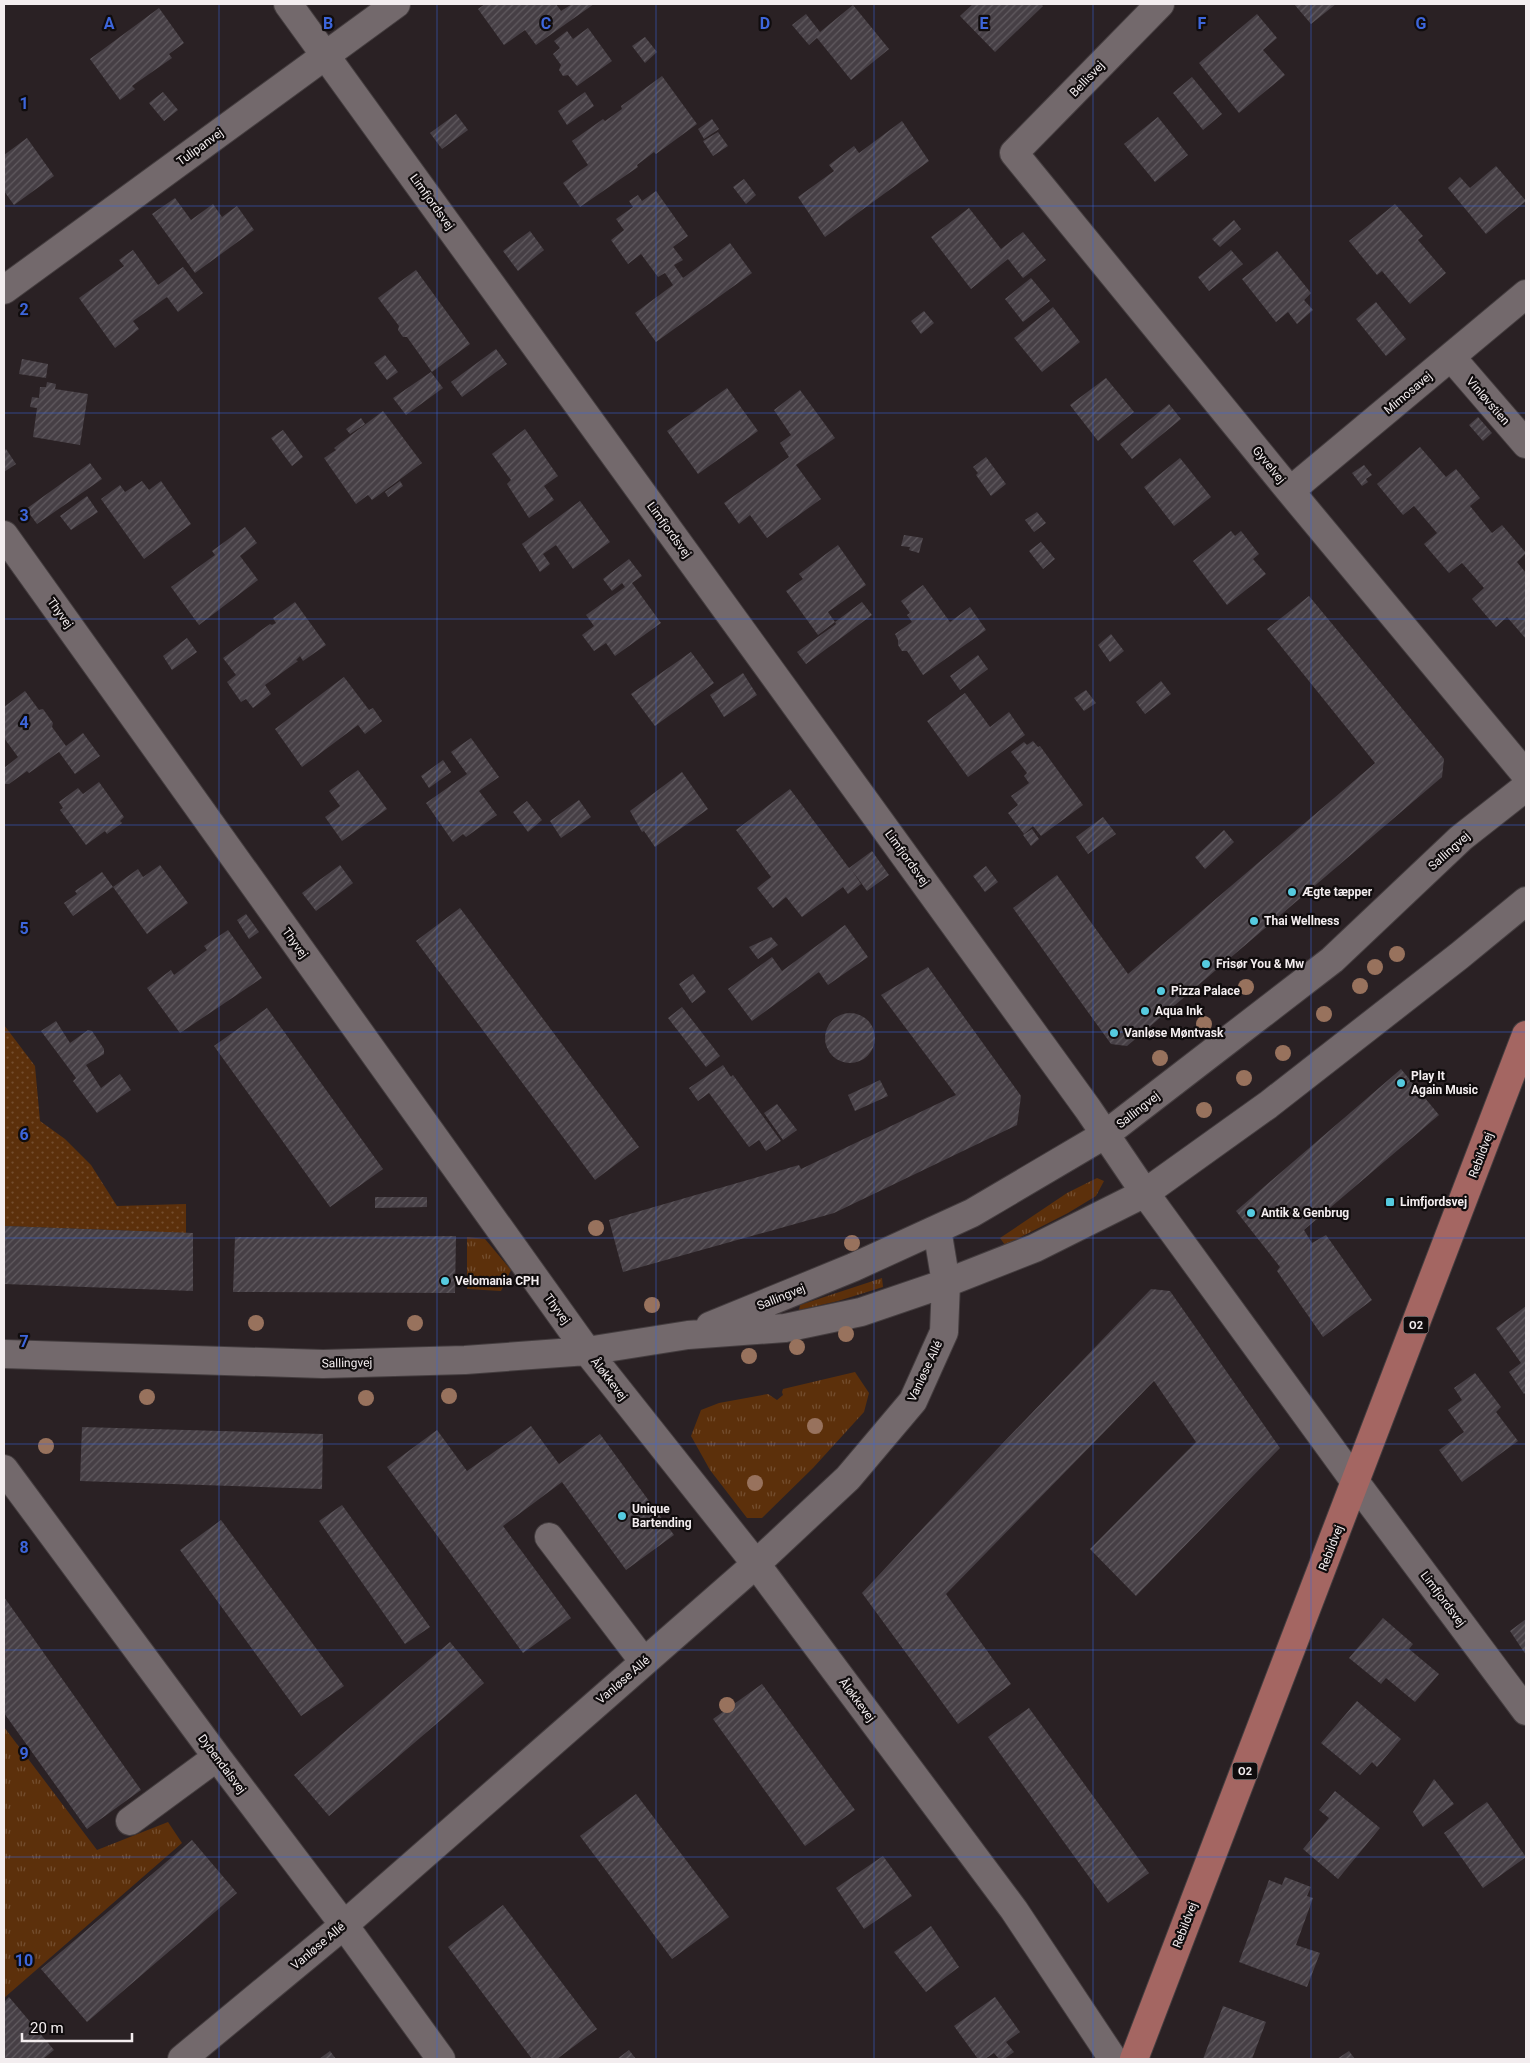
<svg xmlns="http://www.w3.org/2000/svg" width="1530" height="2063" viewBox="0 0 1530 2063" font-family="Roboto,sans-serif">
<style>
.grass{fill:url(#grass-tufts)}
.park{fill:url(#park-dots)}
.building{fill:url(#building-hatch)}
.lines{fill:none;stroke-linecap:round;stroke-linejoin:round}
.minor-casing{stroke:#443d3f;stroke-width:30}
.major-casing{stroke:#443d3f;stroke-width:30}
.minor{stroke:#73696c;stroke-width:28}
.major{stroke:#a46662;stroke-width:28}
.tree{fill:#98725d}
.grid{fill:none;stroke:#3d66db;stroke-width:1;stroke-opacity:0.55}
.poi-dot{fill:#55cadf;stroke:#100c0d;stroke-width:2}
.labels{text-anchor:middle;stroke-width:4.5;stroke-linejoin:round;paint-order:stroke}
.shield{fill:#100c0d;stroke:#afaaab;stroke-width:1}
.shield-label{font-size:11px;font-weight:bold;fill:#f3edef}
.street-label{font-size:12px;fill:#f3edef;stroke:#100c0d}
.poi-label{font-size:12px;font-weight:bold;fill:#f3edef;stroke:#100c0d;text-anchor:start}
.grid-label{font-size:16px;text-anchor:middle;font-weight:bold;fill:#3d66db;stroke:#100c0d;stroke-width:4.5;stroke-linejoin:round;paint-order:stroke}
</style>
<defs>
<pattern id="grass-tufts" width="24" height="20" patternUnits="userSpaceOnUse" patternTransform="scale(1.25)"><rect width="24" height="20" fill="#5c300b"/><path d="M3 7l-1-3M5 7V3M7 7l1-3M15 17l-1-3M17 17v-4M19 17l1-3" fill="none" stroke="#744e2f"/></pattern>
<pattern id="park-dots" width="8" height="8" patternUnits="userSpaceOnUse" patternTransform="scale(1.25)"><rect width="8" height="8" fill="#5c300b"/><path d="M2 2h.1M6 6h.1" fill="none" stroke="#744e2f" stroke-width="1.8" stroke-linecap="round"/></pattern>
<pattern id="building-hatch" width="6" height="6" patternUnits="userSpaceOnUse" patternTransform="scale(1.25)"><rect width="6" height="6" fill="#463f45"/><path d="M-1 1l2-2M0 6l6-6M5 7l2-2" fill="none" stroke="#615b60"/></pattern>
</defs>
<rect width="100%" height="100%" fill="#2a2124"/>
<path class="grass" d="M1097 1178 1104 1181 1096 1196 1068 1213 1005 1245 1000 1238 1067 1193Z
M467 1237 485 1239 511 1270 501 1291 467 1289Z
M882 1278 883 1287 838 1301 799 1310 800 1305Z
M855 1372 869 1393 864 1412 813 1468 762 1518H747L710 1470 691 1436 701 1410 719 1403 768 1394 777 1400 783 1395 782 1392 783 1389Z
M4 1727 97 1850 168 1822 182 1843 4 1998Z"/>
<path class="park" d="M4 1025 35 1066 40 1121 65 1139 91 1165 117 1206 186 1204V1233L4 1226Z"/>
<path class="building" d="M485 4H556L561 11 572 4H594L536 45 525 30 504 45 478 9Z
M973 4H1041L1043 6 995 52 960 16Z
M1294 4H1336L1311 24Z
M853 5 889 49 851 80 817 38 809 45 792 25 806 14 820 32Z
M159 8 184 43 169 54 172 58 132 86 135 89 120 100 90 59Z
M1257 14 1277 38 1263 50 1285 75 1239 113 1199 63Z
M588 28 612 61 577 86 568 75 563 76 559 70 561 65 553 54 560 48 554 41 567 31 573 39Z
M645 37 657 52 645 63 632 46Z
M662 76 697 124 656 154 654 152 637 165 638 167 580 207 563 183 588 165 572 141 603 119 605 121 622 109 621 106Z
M1192 77 1222 114 1203 130 1173 93Z
M163 92 178 110 164 121 149 103Z
M585 92 594 106 567 125 558 111Z
M456 114 468 130 442 149 430 133Z
M1158 117 1188 155 1155 182 1124 144Z
M712 119 719 129 704 139 698 129Z
M902 121 929 161 825 237 798 197 834 171 829 165 854 146 859 153Z
M718 132 728 146 713 156 703 141Z
M27 138 54 176 14 205 4 191V155Z
M1496 166 1526 201 1486 234 1448 188 1460 177 1470 188Z
M744 179 756 195 746 204 733 187Z
M656 191 688 236 673 247 683 260 674 265 683 278 730 243 752 273 656 342 635 313 673 285 665 273 658 277 641 254 628 264 611 240 624 230 616 219 633 207 629 201 638 195 642 201Z
M175 198 191 220 213 204 222 217 237 206 254 230 195 273 152 214Z
M1395 204 1423 236 1418 240 1446 273 1410 304 1382 271 1377 275 1349 241Z
M969 208 1001 249 1023 232 1046 260 1023 278 1008 259 971 289 931 237Z
M1234 220 1241 229 1220 247 1212 239Z
M530 231 544 250 518 271 503 251Z
M133 250 158 285 183 267 203 293 178 312 167 297 133 321 139 329 115 348 79 298 124 266 119 260Z
M1231 250 1243 264 1209 291 1198 277Z
M1277 251 1311 293 1304 300 1313 310 1297 324 1288 312 1276 322 1242 279Z
M416 270 470 344 432 372 407 337H403L398 330 399 326 378 298Z
M1031 278 1050 301 1023 322 1005 299Z
M1376 302 1406 339 1386 356 1356 319Z
M1053 307 1080 342 1042 372 1014 338Z
M924 311 934 323 921 334 911 321Z
M496 349 507 364 462 397 451 382Z
M385 355 398 372 387 380 374 363Z
M22 359 48 364 46 378 19 374Z
M431 372 443 388 406 415 393 398Z
M1106 378 1134 412 1098 441 1070 405Z
M47 382 56 384 55 389 88 394 80 445 33 437 37 408 30 407 32 397 39 398 40 387H46Z
M727 388 758 431 698 474 667 431Z
M800 390 835 438 796 465 821 499 767 538 750 515 739 524 724 503 789 457 780 443 791 435 774 410Z
M1169 404 1181 419 1132 459 1120 444Z
M383 411 422 463 372 500 368 495 356 504 324 458 336 450 334 448Z
M1478 417 1492 433 1483 441 1469 425Z
M361 418 365 424 350 434 346 429Z
M525 429 558 476 544 486 554 500 529 518 507 484 511 480 492 454Z
M283 430 303 457 292 466 271 438Z
M1420 447 1446 477 1456 469 1480 498 1470 506 1492 533 1502 525 1526 553 1517 562 1526 573V639L1507 617 1496 627 1472 599 1484 588 1462 563 1449 573 1424 544 1437 533 1414 506 1403 515 1377 484Z
M6 449 16 464 4 472V451Z
M986 457 1006 484 991 496 976 475 978 473 973 467Z
M1180 458 1211 497 1174 526 1144 487Z
M90 463 102 479 37 524 26 509Z
M1364 465 1372 475 1366 479 1368 482 1362 486 1352 473Z
M142 481 149 490 161 481 191 524 144 559 101 499 120 485 125 492Z
M400 481 403 486 388 497 385 492Z
M87 496 98 512 71 530 60 516Z
M580 501 610 542 573 569 556 545 543 554 550 564 540 572 522 544Z
M1037 512 1046 523 1034 532 1025 520Z
M245 527 257 543 240 556 258 580 199 625 171 587 215 555 212 551Z
M1231 531 1235 536 1241 531 1259 554 1253 559 1266 574 1227 605 1193 561Z
M904 535 923 538 919 553 909 550 910 547 901 546Z
M1041 542 1055 559 1043 569 1029 551Z
M838 545 866 585 828 612 835 622 818 635 786 591 803 579 799 574Z
M629 559 642 576 632 583 661 623 615 656 606 643 594 651 582 635 594 626 586 615 625 587 622 583 612 591 603 579Z
M923 585 950 622 970 607 986 630 923 675 907 651H902L898 645V640L895 634 912 622 907 615 910 613 901 601Z
M1309 596 1444 759 1442 777 1127 1046 1111 1044 1013 908 1057 875 1128 974 1375 763 1267 629Z
M295 602 326 645 303 661 300 656 296 660 298 661 265 685 271 694 253 708 246 699 241 702 227 682 236 675 223 658 270 624 272 625 276 623 273 618Z
M862 602 872 615 806 664 797 652 836 624 835 622Z
M1111 634 1124 651 1110 662 1098 645Z
M187 638 197 652 172 670 163 656Z
M691 652 714 683 655 726 631 694Z
M978 655 988 669 960 690 950 676Z
M743 673 757 695 724 717 710 695Z
M344 677 369 710 373 708 382 721 365 734 358 725 302 767 275 729Z
M1161 681 1171 694 1145 714 1136 702Z
M1086 690 1096 703 1084 711 1074 698Z
M25 691 39 710 43 709 53 723 52 727 66 746 83 733 100 756 75 774 59 752 29 773 27 771 9 784H4V768L18 757 4 738V707Z
M965 693 990 727 1009 712 1025 735 968 777 927 721Z
M471 738 499 777 479 791 497 815 466 837 463 834 453 842 426 803 467 774 451 752Z
M1033 741 1038 747 1040 746 1083 805 1041 836 1033 826 1024 834 1008 813 1018 805 1011 796 1029 783 1024 776 1027 773 1011 752 1024 742 1027 745Z
M443 760 451 772 429 788 421 776Z
M358 770 387 809 342 841 325 817 340 806 329 791Z
M682 772 708 809 655 847 644 831 642 832 630 811Z
M99 782 124 817 120 821 122 823 107 834 105 831 86 845 60 810 63 808 59 802 78 788 83 794Z
M790 789 849 868 872 851 889 875 867 891 851 869 861 884 848 894 843 887 802 917 786 897 773 908 757 888 771 877 736 830Z
M579 800 591 817 561 838 550 821Z
M527 801 542 820 528 832 513 812Z
M1103 817 1116 834 1088 854 1076 837Z
M1032 829 1039 839 1031 846 1023 835Z
M1224 830 1234 842 1205 869 1195 857Z
M160 865 188 903 147 934 113 887 138 869 143 877Z
M340 865 353 883 316 911 302 893Z
M986 866 998 882 985 892 973 876Z
M102 872 113 887 73 916 64 903 77 894 75 891Z
M460 908 639 1147 595 1180 416 941Z
M246 914 259 932 249 939 237 920Z
M845 925 868 957 828 985 819 972 752 1021 728 989 772 957 782 971Z
M228 930 262 978 180 1033 147 988 171 970 174 975 207 950 204 946Z
M771 937 778 945 758 959 749 947Z
M928 967 1021 1096 1017 1125 834 1213 623 1272 609 1220 799 1165 801 1169 956 1095 881 995Z
M693 974 706 992 692 1003 679 984Z
M682 1007 720 1056 706 1067 668 1018Z
M267 1008 383 1169 330 1207 214 1046Z
M825 1038a25 25 0 1 1 50 0a25 25 0 1 1-50 0Z
M56 1021 70 1043 88 1030 92 1031 104 1049V1054L86 1065 101 1088 120 1074 131 1090 97 1113 73 1081 76 1078 41 1031Z
M723 1065 731 1077 733 1075 781 1141 766 1151 759 1140 749 1147 709 1093 698 1101 689 1088Z
M1401 1069 1439 1115 1304 1230 1312 1243 1326 1235 1372 1300 1323 1337 1277 1271 1280 1267 1236 1211Z
M880 1080 888 1096 855 1111 848 1095Z
M777 1104 797 1130 783 1140 764 1113Z
M375 1197H427V1207L375 1208Z
M4 1226 193 1233V1291L4 1284Z
M456 1236 455 1293 233 1292 235 1237Z
M1151 1289 1170 1291 1280 1448 1136 1596 1090 1549 1196 1442 1154 1381 946 1594 1011 1684 958 1724 862 1593 1002 1444Z
M1526 1306V1392L1524 1394 1509 1372 1521 1363 1496 1328Z
M1475 1373 1501 1407 1496 1412 1518 1441 1462 1482 1439 1450 1464 1432 1448 1410 1462 1400 1454 1388Z
M531 1426 559 1464 600 1434 674 1535 626 1570 562 1482 503 1526 571 1618 523 1653 387 1467 437 1430 467 1471Z
M82 1427 323 1434 322 1489 80 1481Z
M342 1505 430 1627 405 1644 319 1521Z
M221 1520 344 1686 301 1716 180 1550Z
M4 1597 141 1790 87 1829 4 1713Z
M1383 1618 1413 1644 1409 1649 1439 1674 1415 1702 1386 1678 1381 1684 1349 1658Z
M1526 1619V1655L1510 1631Z
M450 1642 484 1683 329 1816 294 1775Z
M762 1684 855 1810 805 1846 713 1719Z
M1357 1701 1401 1739 1377 1767 1372 1762 1360 1775 1321 1743Z
M1029 1708 1149 1873 1108 1903 988 1737Z
M1434 1779 1454 1804 1423 1827 1413 1812Z
M1335 1791 1380 1828 1338 1879 1303 1849 1329 1818 1319 1810Z
M636 1794 729 1917 672 1959 580 1836Z
M1487 1802 1526 1857 1483 1888 1444 1833Z
M192 1840 237 1893 87 2022 41 1969Z
M883 1856 912 1896 864 1929 836 1888Z
M1285 1877 1311 1887 1307 1896 1313 1898 1296 1945 1320 1953 1307 1987 1239 1962 1269 1880 1282 1885Z
M503 1905 597 2029 557 2059H532L448 1947Z
M931 1926 959 1967 926 1992 894 1952Z
M9 1997 54 2050 43 2059H4V2002Z
M995 1997 1020 2032 1006 2042 1014 2052 1004 2059H999L994 2053 985 2059H978L954 2026Z
M1223 2006 1266 2022 1252 2059H1203Z
M629 2050 636 2059H617Z
M330 2051 336 2059H319Z
M1349 2051 1355 2059H1337Z"/>
<g class="lines">
<g class="minor-casing">
<path id="minor" d="M288 4 1088 1109 1145 1193 1356 1483 1526 1711
M1160 4 1014 153 1290 491 1526 775
M4 290 396 4
M1451 357 1526 444
M1290 491 1526 294
M4 535 587 1351 756 1564 1014 1910 1113 2059
M710 1326 854 1267 972 1213 1106 1134 1332 960 1461 838 1526 787
M4 1354 323 1364 465 1360 587 1351 688 1335 785 1328 861 1312 946 1283 1035 1248 1145 1193 1268 1105 1459 956 1526 901
M4 1469 217 1757 344 1925 441 2059
M549 1537 644 1662
M130 1821 217 1757
M182 2059 344 1925 756 1564 848 1478 913 1401 944 1332 946 1283 937 1229"/>
</g>
<g class="major-casing">
<path id="major" d="M1134 2059 1526 1035"/>
</g>
<use href="#minor" class="minor"/>
<use href="#major" class="major"/>
</g>
<g class="tree">
<circle cx="1397" cy="954" r="8"/>
<circle cx="1375" cy="967" r="8"/>
<circle cx="1360" cy="986" r="8"/>
<circle cx="1246" cy="987" r="8"/>
<circle cx="1324" cy="1014" r="8"/>
<circle cx="1204" cy="1024" r="8"/>
<circle cx="1283" cy="1053" r="8"/>
<circle cx="1160" cy="1058" r="8"/>
<circle cx="1244" cy="1078" r="8"/>
<circle cx="1204" cy="1110" r="8"/>
<circle cx="596" cy="1228" r="8"/>
<circle cx="852" cy="1243" r="8"/>
<circle cx="652" cy="1305" r="8"/>
<circle cx="256" cy="1323" r="8"/>
<circle cx="415" cy="1323" r="8"/>
<circle cx="846" cy="1334" r="8"/>
<circle cx="797" cy="1347" r="8"/>
<circle cx="749" cy="1356" r="8"/>
<circle cx="449" cy="1396" r="8"/>
<circle cx="147" cy="1397" r="8"/>
<circle cx="366" cy="1398" r="8"/>
<circle cx="815" cy="1426" r="8"/>
<circle cx="46" cy="1446" r="8"/>
<circle cx="755" cy="1483" r="8"/>
<circle cx="727" cy="1705" r="8"/>
</g>
<path class="grid" d="M219 4V2059M437 4V2059M656 4V2059M874 4V2059M1093 4V2059M1311 4V2059M4 206H1526M4 413H1526M4 619H1526M4 825H1526M4 1032H1526M4 1238H1526M4 1444H1526M4 1650H1526M4 1857H1526"/>
<g class="poi-dot">
<circle cx="1292" cy="892" r="5"/>
<circle cx="1254" cy="921" r="5"/>
<circle cx="1206" cy="964" r="5"/>
<circle cx="1161" cy="991" r="5"/>
<circle cx="1145" cy="1011" r="5"/>
<circle cx="1114" cy="1033" r="5"/>
<circle cx="1401" cy="1083" r="5"/>
<rect x="1385" y="1197" width="10" height="10" rx="2.5"/>
<circle cx="1251" cy="1213" r="5"/>
<circle cx="445" cy="1281" r="5"/>
<circle cx="622" cy="1516" r="5"/>
</g>
<g class="labels">
<g class="shield">
<rect x="1403.5" y="1316.5" width="25" height="17" rx="4"/>
<rect x="1232.5" y="1762.5" width="25" height="17" rx="4"/>
</g>
<g class="shield-label">
<text x="1416" y="1329">O2</text>
<text x="1245" y="1775">O2</text>
</g>
<g class="street-label">
<text transform="translate(1087 79) rotate(-46)" y="4">Bellisvej</text>
<text transform="translate(200 147) rotate(-36)" y="4">Tulipanvej</text>
<text transform="translate(432 202) rotate(54)" y="4">Limfjordsvej</text>
<text transform="translate(1408 393) rotate(-40)" y="4">Mimosavej</text>
<text transform="translate(1488 401) rotate(49)" y="4">Vinløvstien</text>
<text transform="translate(1269 465) rotate(51)" y="4">Gyvelvej</text>
<text transform="translate(669 530) rotate(54)" y="4">Limfjordsvej</text>
<text transform="translate(60 613) rotate(54)" y="4">Thyvej</text>
<text transform="translate(1449 851) rotate(-42)" y="4">Sallingvej</text>
<text transform="translate(907 858) rotate(54)" y="4">Limfjordsvej</text>
<text transform="translate(295 943) rotate(54)" y="4">Thyvej</text>
<text transform="translate(1138 1110) rotate(-38)" y="4">Sallingvej</text>
<text transform="translate(1481 1155) rotate(-69)" y="4">Rebildvej</text>
<text transform="translate(781 1297) rotate(-22)" y="4">Sallingvej</text>
<text transform="translate(557 1309) rotate(54)" y="4">Thyvej</text>
<text transform="translate(347 1363) rotate(-1)" y="4">Sallingvej</text>
<text transform="translate(925 1371) rotate(-65)" y="4">Vanløse Allé</text>
<text transform="translate(609 1379) rotate(52)" y="4">Åløkkevej</text>
<text transform="translate(1331 1548) rotate(-69)" y="4">Rebildvej</text>
<text transform="translate(1443 1599) rotate(53)" y="4">Limfjordsvej</text>
<text transform="translate(623 1680) rotate(-41)" y="4">Vanløse Allé</text>
<text transform="translate(857 1700) rotate(53)" y="4">Åløkkevej</text>
<text transform="translate(222 1764) rotate(53)" y="4">Dybendalsvej</text>
<text transform="translate(1185 1925) rotate(-69)" y="4">Rebildvej</text>
<text transform="translate(318 1946) rotate(-40)" y="4">Vanløse Allé</text>
</g>
<g class="poi-label">
<text x="1302" y="896">Ægte tæpper</text>
<text x="1264" y="925">Thai Wellness</text>
<text x="1216" y="968">Frisør You &amp; Mw</text>
<text x="1171" y="995">Pizza Palace</text>
<text x="1155" y="1015">Aqua Ink</text>
<text x="1124" y="1037">Vanløse Møntvask</text>
<text x="1411" y="1080">Play It<tspan x="1411" dy="14">Again Music</tspan></text>
<text x="1400" y="1206">Limfjordsvej</text>
<text x="1261" y="1217">Antik &amp; Genbrug</text>
<text x="455" y="1285">Velomania CPH</text>
<text x="632" y="1513">Unique<tspan x="632" dy="14">Bartending</tspan></text>
</g>
</g>
<g class="grid-label">
<text x="109" y="29">A</text>
<text x="328" y="29">B</text>
<text x="546" y="29">C</text>
<text x="765" y="29">D</text>
<text x="984" y="29">E</text>
<text x="1202" y="29">F</text>
<text x="1421" y="29">G</text>
<text x="24" y="109">1</text>
<text x="24" y="315">2</text>
<text x="24" y="521">3</text>
<text x="24" y="728">4</text>
<text x="24" y="934">5</text>
<text x="24" y="1140">6</text>
<text x="24" y="1347">7</text>
<text x="24" y="1553">8</text>
<text x="24" y="1759">9</text>
<text x="24" y="1966">10</text>
</g>
<rect width="1530" height="2063" fill="none" stroke="#f3edef" stroke-width="10"/>
<path d="M22 2033v8h110v-8" fill="none" stroke="#f3edef" stroke-width="2.5"/>
<text x="30" y="2033" font-size="15" fill="#f3edef" stroke="#100c0d" stroke-width="4" paint-order="stroke">20 m</text>
</svg>
